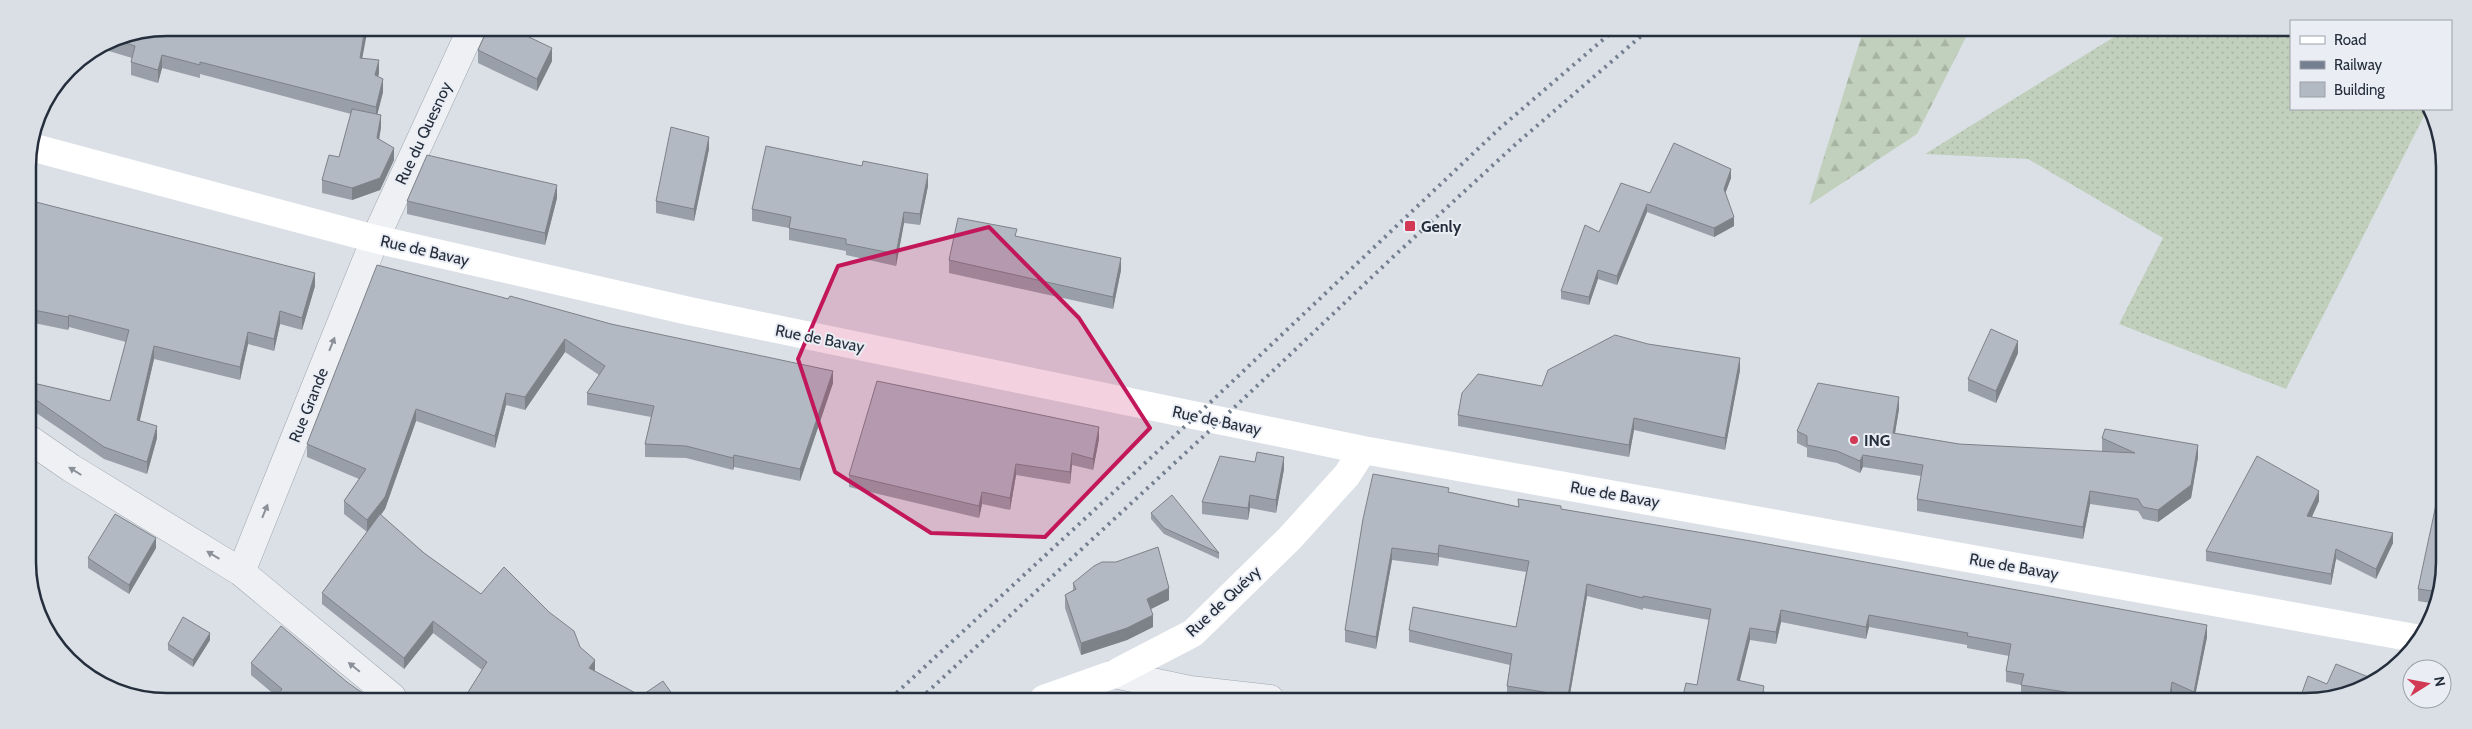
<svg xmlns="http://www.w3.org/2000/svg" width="2472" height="729" viewBox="0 0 2472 729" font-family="Cabin,sans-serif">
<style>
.grass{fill:url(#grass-dots)}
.forest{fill:url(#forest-firs)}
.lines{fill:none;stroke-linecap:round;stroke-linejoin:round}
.minor-casing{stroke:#a1a7b0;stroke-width:29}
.minor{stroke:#eef0f4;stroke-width:28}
.secondary{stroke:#fff;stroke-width:28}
.rail{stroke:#747f90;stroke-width:4;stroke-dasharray:2.5 5;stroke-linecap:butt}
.wall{fill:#999fa8}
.shaded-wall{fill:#7d8288}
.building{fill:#b2b9c3;stroke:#7d8288}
.oneway{fill:#8a8f98}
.marked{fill:#c2185b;fill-opacity:0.2;stroke:#c2185b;stroke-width:4;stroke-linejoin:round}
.poi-dot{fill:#d23954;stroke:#eaeef4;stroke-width:2}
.labels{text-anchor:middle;stroke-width:4;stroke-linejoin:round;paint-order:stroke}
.street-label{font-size:16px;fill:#252e3c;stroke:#eaeef4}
.poi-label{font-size:16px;font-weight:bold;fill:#252e3c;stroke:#eaeef4;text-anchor:start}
.rim{fill:none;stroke:#252e3c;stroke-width:2.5}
</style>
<defs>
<pattern id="grass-dots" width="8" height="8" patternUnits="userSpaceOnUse" patternTransform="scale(1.25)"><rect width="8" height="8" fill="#c1d0bc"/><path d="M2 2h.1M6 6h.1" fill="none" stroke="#a6b3a2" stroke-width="1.8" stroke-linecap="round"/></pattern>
<pattern id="forest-firs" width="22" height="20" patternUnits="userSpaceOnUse" patternTransform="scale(1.25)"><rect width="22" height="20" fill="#c1d0bc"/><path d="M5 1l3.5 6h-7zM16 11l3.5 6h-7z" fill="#a6b3a2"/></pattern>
</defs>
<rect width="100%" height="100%" fill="#dbe0e6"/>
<path class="grass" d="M2122 32H2291V109L2427 110 2286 389 2119 324 2163 238 2028 159 1925 154Z"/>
<path class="forest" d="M1863 31H1969L1917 134 1809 205Z"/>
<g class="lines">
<g class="minor-casing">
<path id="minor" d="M29 439 71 468 241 572 392 697
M241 572 375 239 472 28
M1114 674 1190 690 1270 699"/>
</g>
<use href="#minor" class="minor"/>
<path class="secondary" d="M31 147 375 239 689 311 1363 450 2415 638
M1044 699 1114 674 1193 633 1290 538 1347 475 1363 450"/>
<path class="rail" d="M891 698 1197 415 1500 128 1613 31
M921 698 1220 421 1393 257 1517 143 1647 31"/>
</g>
<path class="wall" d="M114 38 362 58 379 73 378 77 383 92 377 114 381 127 379 140 394 160 380 190 352 200 322 193V180L339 157 351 114 200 74V78L162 68 158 83 131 75V62L132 58 99 48Z
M478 50 552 61 537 91 478 63Z
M709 149 694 221 656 213V201Z
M1731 178 1725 193 1734 226 1714 237 1647 212 1617 285 1598 279 1589 305 1561 299V291L1599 232 1650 193Z
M928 186 920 225 904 223 896 266 846 255V251L789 240V228L752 221V209Z
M557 198 545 245 407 214V201Z
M28 200 315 286 302 330 280 324 274 351 248 344 240 380 154 359 139 421 157 438 147 474 104 459 29 408V382L110 401 126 342 69 327 68 330 29 322Z
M1017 237 1121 270 1113 309 949 273V260Z
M501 297 611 324 833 383 800 481 734 467 733 470 686 458 645 457V444L651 417 587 405V393L599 375 565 352 525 410 506 405 495 448 416 421 385 509 381 515 424 553 481 594 580 647 595 671 641 696 675 698 465 697 482 670 433 633 404 669 322 604V593L367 532 344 514V501L359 479 307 457V444Z
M2018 353 1996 403 1968 391V379Z
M1740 370 1725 450 1634 430 1629 457 1458 426V415L1542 386Z
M1899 409 1895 433 1959 444 2104 452 2102 451V438L2198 457 2191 498 2158 522 2143 519 2138 511 2090 504 2083 539 1917 511V499L1921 476 1863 467 1860 473 1837 463 1807 457V448L1797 443V431Z
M1099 439 1093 470 1072 465 1070 484 1016 475 1010 510 982 504 979 518 849 487V475Z
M1284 469 1276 513 1250 508 1248 520 1202 514V502Z
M1449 492 1518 507 1561 509 2207 637 2194 701H2188L2172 694 2171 701H2044L2021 697V685L2006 682V671L2009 656 1967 648V645L1869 627 1866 639 1781 622 1776 644 1750 640 1697 685 1709 620 1643 608V610L1587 596 1569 700H1519L1507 698V686L1510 665 1409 642V630L1516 627 1526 572 1439 557 1438 566 1392 560 1376 649 1345 642V630L1363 519Z
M2319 501 2312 517 2393 543 2376 579 2336 559 2331 585 2206 561V551Z
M2440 501V597L2436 604 2418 601V589Z
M1151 513 1219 553V559L1164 534 1151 519Z
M156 548 129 594 88 568V558Z
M1073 583 1169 600 1151 609 1153 627 1127 640 1081 655 1065 608V595L1073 590Z
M210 640 193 667 168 650V644Z
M251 663 347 682 276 696 251 675Z"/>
<path class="shaded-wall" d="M365 28H368L360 70V58Z
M552 48V61L537 91V79Z
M162 55V68L158 83V70Z
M379 60V73L375 88V75Z
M383 79V92L376 120V107Z
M381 115V127L377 151V138Z
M709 137V149L694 221V209Z
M394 148V160L380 190 352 200V188Z
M1731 169V178L1724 197V189Z
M928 174V186L920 225V214Z
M557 185V198L545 245V233Z
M1647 204V212L1617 285V276Z
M904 212V223L896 266V254Z
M1734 217V226L1714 237V228Z
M1121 258V270L1113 309V297Z
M1598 270V279L1589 305V297Z
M315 273V286L302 330V318Z
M280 311V324L274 351V339Z
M69 315V327L68 330V317Z
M248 332V344L240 380V367Z
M565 339V352L525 410V397Z
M2018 341V353L1996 403V391Z
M154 346V359L137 433V420Z
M1740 358V370L1725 450V438Z
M833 371V383L800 481V469Z
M506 393V405L495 448V436Z
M1899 397V409L1893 445V433Z
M416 409V421L385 509 367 532V520Z
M1634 418V430L1629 457V445Z
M157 426V438L147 474V462Z
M1099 427V439L1093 470V459Z
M2198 445V457L2191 498 2158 522V510Z
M1072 453V465L1070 484V472Z
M734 455V467L733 470V458Z
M1863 455V467L1860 473V461Z
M1284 457V469L1276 513V500Z
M1016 464V475L1010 510V498Z
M2090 491V504L2083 539V527Z
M2319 491V501L2307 527V516Z
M982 492V504L979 518V506Z
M1250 495V508L1248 520V508Z
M2393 533V543L2376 579V569Z
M156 538V548L129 594V585Z
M1439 545V557L1438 566V554Z
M1392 548V560L1376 649V637Z
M2336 549V559L2331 585V574Z
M1587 584V596L1569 700H1568V696Z
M1169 588V600L1147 611V599Z
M1781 610V622L1776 644V632Z
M1153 615V627L1127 640 1081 655V643Z
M1869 615V627L1866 639V627Z
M433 621V633L404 669V658Z
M2207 625V637L2194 701V692Z
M1750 628V640L1737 692V680Z
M210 633V640L193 667V660Z
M595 660V671L589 668Z
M2172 682V694L2171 701H2169Z"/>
<path class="building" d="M168 28H365L360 58 379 60 375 75 383 79 376 107 200 62V65L162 55 158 70 131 62 135 46 112 39 114 38Z
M488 28H510L552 48 537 79 478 50Z
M352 109 381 115 377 138 394 148 380 178 352 188 322 180 329 155 339 157Z
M671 127 709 137 694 209 656 201Z
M1674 143 1731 169 1724 189 1734 217 1714 228 1647 204 1617 276 1598 270 1589 297 1561 291 1585 225 1599 232 1621 183 1650 193Z
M766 146 862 166 863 161 928 174 920 214 904 212 896 254 846 244V239L789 228 791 217 752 209Z
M427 155 557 185 545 233 407 201Z
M28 200 315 273 302 318 280 311 274 339 248 332 240 367 154 346 137 420 157 426 147 462 104 447 29 395V382L110 401 129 330 69 315 68 317 29 309Z
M958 218 1017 229 1015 236 1121 258 1113 297 949 260Z
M377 265 501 297 508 299 510 296 611 324 833 371 800 469 734 455 733 458 686 446 645 444 654 406 587 393 605 366 565 339 525 397 506 393 495 436 416 409 385 497 367 520 344 501 366 469 307 444Z
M1991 329 2018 341 1996 391 1968 379Z
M1615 335 1648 344 1740 358 1725 438 1634 418 1629 445 1458 415 1462 393 1478 374 1542 386 1548 370Z
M877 381 1099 427 1093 459 1072 453 1070 472 1016 464 1010 498 982 492 979 506 849 475Z
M1818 383 1899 397 1893 433 1959 444 2135 453 2102 438 2105 429 2198 445 2191 485 2158 510 2143 507 2138 499 2090 491 2083 527 1917 499 1923 465 1863 455 1860 461 1837 451 1807 445V436L1797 431Z
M1257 452 1284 457 1276 500 1250 495 1248 508 1202 502 1220 456 1255 462Z
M2257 456 2319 491 2307 516 2393 533 2376 569 2336 549 2331 574 2206 551Z
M1373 474 1449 488 1448 492 1519 507 1518 499 1561 506V509L1751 541 2207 625 2194 692 2172 682 2169 701H2159L2132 696 2130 701H2122L2021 685 2024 674 2006 671 2011 644 1967 636 1968 633 1869 615 1866 627 1781 610 1776 632 1750 628 1737 680 1764 686 1763 692 1800 699V700H1682L1686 683 1697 685 1711 609 1643 596V598L1587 584 1568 696 1507 686 1512 654 1409 630 1413 607 1516 627 1529 561 1439 545 1438 554 1392 548 1376 637 1345 630 1363 519Z
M1172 495 1219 553 1164 528 1151 513Z
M2437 500 2440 501V592L2418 589Z
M115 514 156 538 129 585 88 558Z
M380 514 424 553 481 594 504 567 549 612 574 631 580 647 595 660 589 668 641 696 663 681 675 698 465 697 487 662 433 621 404 658 322 593Z
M1158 547 1169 588 1147 599 1153 615 1127 628 1081 643 1065 595 1076 589 1073 583 1094 566 1102 562H1116Z
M183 617 210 633 193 660 168 644Z
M281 626 347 682 368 697H276L282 689 251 663Z
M2336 664 2376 680 2358 691 2313 701H2299L2308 676 2327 684Z"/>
<defs><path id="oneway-solid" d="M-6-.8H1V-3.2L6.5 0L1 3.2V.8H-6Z" transform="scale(1.25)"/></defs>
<g class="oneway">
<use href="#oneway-solid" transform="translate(332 344) rotate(-68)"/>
<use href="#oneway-solid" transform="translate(75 471) rotate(-148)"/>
<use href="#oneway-solid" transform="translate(265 511) rotate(-68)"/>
<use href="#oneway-solid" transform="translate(213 555) rotate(-149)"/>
<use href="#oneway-solid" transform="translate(354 667) rotate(-141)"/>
</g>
<path class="marked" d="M989 227 1079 318 1150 428 1045 537 931 533 835 472 798 359 838 266Z"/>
<g class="poi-dot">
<rect x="1404" y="220" width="12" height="12" rx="2.5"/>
<circle cx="1854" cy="440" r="5"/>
</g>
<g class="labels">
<g class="street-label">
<text transform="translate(423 133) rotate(-65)" y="6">Rue du Quesnoy</text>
<text transform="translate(425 250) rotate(13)" y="6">Rue de Bavay</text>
<text transform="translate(820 338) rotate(11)" y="6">Rue de Bavay</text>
<text transform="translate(308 405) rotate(-68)" y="6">Rue Grande</text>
<text transform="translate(1217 420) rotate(12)" y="6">Rue de Bavay</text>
<text transform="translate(1615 494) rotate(10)" y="6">Rue de Bavay</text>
<text transform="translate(2014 566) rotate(10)" y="6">Rue de Bavay</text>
<text transform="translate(1223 601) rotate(-43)" y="6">Rue de Quévy</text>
</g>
<g class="poi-label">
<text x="1421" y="232">Genly</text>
<text x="1864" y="446">ING</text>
</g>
</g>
<path d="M0 0H2472V729H0ZM167 36H2305A131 131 0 0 1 2436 167V562A131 131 0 0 1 2305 693H167A131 131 0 0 1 36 562V167A131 131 0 0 1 167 36Z" fill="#dadfe5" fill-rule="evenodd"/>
<path class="rim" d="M167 36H2305A131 131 0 0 1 2436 167V562A131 131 0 0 1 2305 693H167A131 131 0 0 1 36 562V167A131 131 0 0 1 167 36Z"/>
<rect x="2290" y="20" width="162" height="90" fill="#eaeef4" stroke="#9ba1aa"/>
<rect x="2300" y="36" width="25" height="8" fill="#ffffff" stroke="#9ba1aa"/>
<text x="2334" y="45" font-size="15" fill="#252e3c">Road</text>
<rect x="2300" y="61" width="25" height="8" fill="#747f90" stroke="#9ba1aa"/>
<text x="2334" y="70" font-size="15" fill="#252e3c">Railway</text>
<rect x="2300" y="82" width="25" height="15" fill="#b2b9c3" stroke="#9ba1aa"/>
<text x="2334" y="95" font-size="15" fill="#252e3c">Building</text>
<g transform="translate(2427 684) rotate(79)"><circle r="24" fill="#eaeef4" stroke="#9ba1aa"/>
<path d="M0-4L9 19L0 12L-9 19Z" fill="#d23954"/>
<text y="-8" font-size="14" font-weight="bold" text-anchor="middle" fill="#252e3c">N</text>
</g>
</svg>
